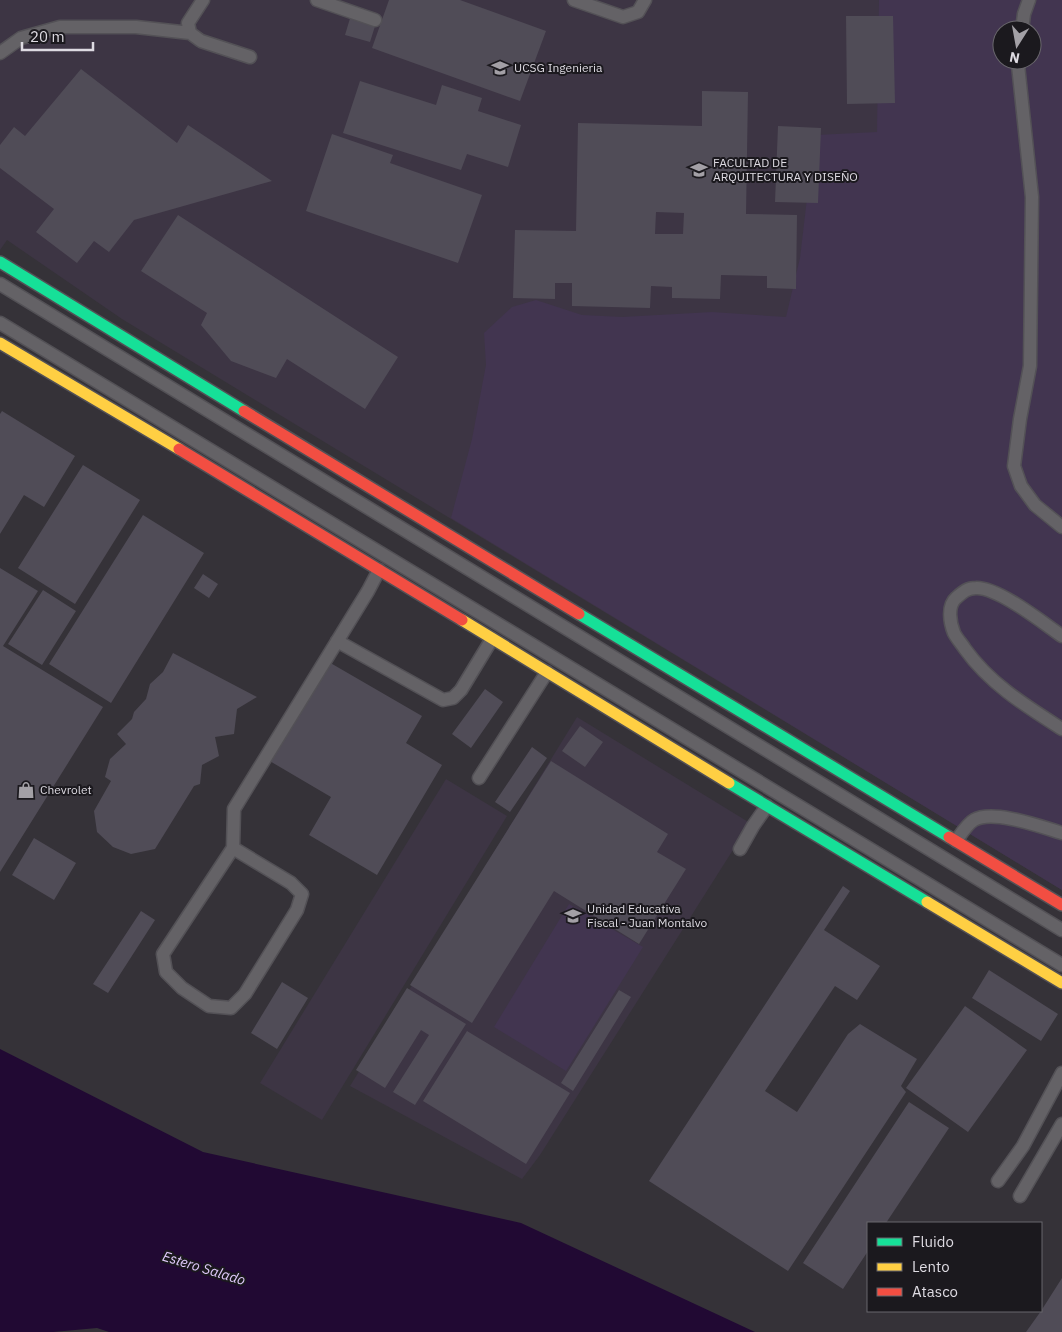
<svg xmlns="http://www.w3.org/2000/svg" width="1062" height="1332" viewBox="0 0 1062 1332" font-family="'IBM Plex Sans',sans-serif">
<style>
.built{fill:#3d3544;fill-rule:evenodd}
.green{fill:#423550;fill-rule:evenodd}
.water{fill:#210933}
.building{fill:#504c57;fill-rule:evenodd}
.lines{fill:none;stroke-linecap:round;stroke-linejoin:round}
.lane-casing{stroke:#535156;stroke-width:15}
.fast-casing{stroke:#535156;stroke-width:14}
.slow-casing{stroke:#535156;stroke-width:14}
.jam-casing{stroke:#535156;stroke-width:14}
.lane{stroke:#646266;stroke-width:12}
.fast{stroke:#16e098;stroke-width:11}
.slow{stroke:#ffcf43;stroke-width:11}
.jam{stroke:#f24e42;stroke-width:11}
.labels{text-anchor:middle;stroke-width:4;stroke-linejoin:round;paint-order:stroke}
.poi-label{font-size:12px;fill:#dedbe2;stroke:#1b191e;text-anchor:start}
.water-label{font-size:14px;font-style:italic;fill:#e1cbfc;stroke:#1b191e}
</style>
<rect width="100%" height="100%" fill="#353238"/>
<path class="built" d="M0 0H1062V890L122 319 7 240 0 250ZM1002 30H1032V60H1002Z
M577 717 750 823 540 1155 522 1179 350 1086Z
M446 779 507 816 322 1120 260 1083Z"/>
<path class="green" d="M879 0H1062V890L451 518 472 439 486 365 484 333 512 307 536 300 582 315 622 317 712 312 786 317 800 258 808 190 816 135 877 132ZM1002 30H1032V60H1002Z
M569 904 643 947 566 1071 494 1027Z"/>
<path class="water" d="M0 1049 203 1152 521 1223 755 1332H109L97 1328 53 1332H0Z"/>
<path class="building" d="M389 0H460L546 31 520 101 372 48Z
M351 15 376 23 370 42 345 35Z
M846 16H893L895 103 847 104Z
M81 69 177 143 188 125 272 181 134 220 109 252 94 241 77 263 36 232 54 209 0 168V145L14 127 25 136Z
M360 81 436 105 442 85 482 98 478 111 521 125 508 167 467 154 461 170 343 133Z
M702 91 748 92 746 214 797 215 796 289 767 288V276L721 275 720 299 672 298V287L651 286 650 308 572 306V283H555V299L513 298 515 230 576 231 578 123 702 126ZM656 212 684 213 683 234H655Z
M778 126 821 128 818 203 775 202Z
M332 134 393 155 390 163 482 195 458 263 306 211Z
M178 215 398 357 365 409 287 359 276 378 231 361 201 325 207 313 141 271Z
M2 411 75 456 44 507 24 495 0 534V414Z
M83 465 140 500 75 604 18 568Z
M143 515 204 553 111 703 49 664Z
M0 568 38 591 3 646 103 707 0 872Z
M203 574 218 584 209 598 194 588Z
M43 590 76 611 42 665 8 644Z
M173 653 257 697 237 709 234 734 215 737 219 756 202 765 200 784 194 786 155 849 131 854 113 847 97 832 94 811 111 781 105 777 110 759 126 744 117 734 132 719 134 712 146 699 150 684 163 672Z
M327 661 422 716 406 743 442 765 377 875 309 835 331 797 268 760Z
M485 689 503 702 471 748 452 734Z
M580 726 603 742 585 767 562 751Z
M532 747 547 758 510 812 495 802Z
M551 761 668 834 657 852 686 869 639 944 554 891 472 1023 410 985Z
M34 838 76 863 54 900 12 875Z
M843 886 850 891 824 930 880 966 857 1000 835 986 765 1091 797 1112 848 1034 860 1024 917 1059 901 1086 906 1092 788 1271 649 1181Z
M141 911 155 920 108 993 93 984Z
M989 970 1058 1014 1041 1041 972 998Z
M282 982 308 998 277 1049 251 1033Z
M407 988 466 1024 415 1105 393 1092 429 1035 421 1030 385 1088 356 1070Z
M619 990 631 997 573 1091 561 1083Z
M965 1006 1027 1050 968 1132 906 1088Z
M467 1031 570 1093 526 1164 423 1101Z
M909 1102 949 1128 886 1223H868V1251L843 1289 803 1263Z
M1062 1278V1332H1026L1041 1311Z"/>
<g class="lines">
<g class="lane-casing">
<path id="lane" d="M203 0 188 23 190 33 201 41 250 57
M317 0 375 20
M574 0 623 17 638 12 645 0
M1022 30 1024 14 1029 0
M0 53 21 38 60 27H136L190 33
M1019 60 1018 65 1032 197 1030 366 1020 419 1014 466 1021 486 1035 505 1062 527
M0 284 1062 930
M0 323 1062 965
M1062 636C1043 623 998 587 976 588 967 588 963 592 956 598 947 606 950 623 954 633 957 639 962 644 965 649 990 684 1026 706 1062 729
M337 641 443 700 453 698 461 690 492 639
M479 778 547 672
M956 841C961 834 967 824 974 820 993 809 1042 827 1062 833
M233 848 291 883 302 894 297 910 245 994 231 1008 209 1006 182 988 166 972 163 954 233 848 234 809 368 591 379 570
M740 849 753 826 767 806
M998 1181 1023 1146 1062 1073
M1020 1196 1062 1124"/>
</g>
<g class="fast-casing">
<path id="fast" d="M0 262 244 411
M579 614 949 837
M729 783 927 902"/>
</g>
<g class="slow-casing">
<path id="slow" d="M0 343 179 449
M462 620 729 783
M927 902 1062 983"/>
</g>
<g class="jam-casing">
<path id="jam" d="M244 411 579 614
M179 449 462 620
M949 837 1062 905"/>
</g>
<use href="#lane" class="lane"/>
<use href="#fast" class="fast"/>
<use href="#slow" class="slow"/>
<use href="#jam" class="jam"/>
</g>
<defs>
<g id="school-bare" transform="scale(1.35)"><path d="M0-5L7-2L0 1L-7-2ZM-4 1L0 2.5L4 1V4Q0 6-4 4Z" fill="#a3a0a6" stroke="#1b191e" stroke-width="2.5" paint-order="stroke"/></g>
<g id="university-bare" transform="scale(1.35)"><path d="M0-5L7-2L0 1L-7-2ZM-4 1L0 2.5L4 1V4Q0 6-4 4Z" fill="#a3a0a6" stroke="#1b191e" stroke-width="2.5" paint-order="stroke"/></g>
<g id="shop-bare" transform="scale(1.35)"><path d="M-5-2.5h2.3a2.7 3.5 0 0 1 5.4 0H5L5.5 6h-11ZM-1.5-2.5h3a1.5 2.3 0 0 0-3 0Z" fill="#a3a0a6" stroke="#1b191e" stroke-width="2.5" paint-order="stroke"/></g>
</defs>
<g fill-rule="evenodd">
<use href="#school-bare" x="500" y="68"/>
<use href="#university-bare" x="699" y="170"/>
<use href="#shop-bare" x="26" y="790"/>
<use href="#school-bare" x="573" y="916"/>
</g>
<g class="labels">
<g class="poi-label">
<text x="514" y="72">UCSG Ingenieria</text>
<text x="713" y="167">FACULTAD DE<tspan x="713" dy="14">ARQUITECTURA Y DISEÑO</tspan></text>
<text x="40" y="794">Chevrolet</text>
<text x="587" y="913">Unidad Educativa<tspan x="587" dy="14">Fiscal - Juan Montalvo</tspan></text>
</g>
<g class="water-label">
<text transform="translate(204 1268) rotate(17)" y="5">Estero Salado</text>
</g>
</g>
<rect x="867" y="1222" width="175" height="90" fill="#1b191e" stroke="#69676c"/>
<rect x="877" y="1238" width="25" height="8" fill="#16e098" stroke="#69676c"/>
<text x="912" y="1247" font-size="15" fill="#dedbe2">Fluido</text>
<rect x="877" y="1263" width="25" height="8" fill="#ffcf43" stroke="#69676c"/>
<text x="912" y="1272" font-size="15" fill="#dedbe2">Lento</text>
<rect x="877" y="1288" width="25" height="8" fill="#f24e42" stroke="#69676c"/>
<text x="912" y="1297" font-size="15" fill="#dedbe2">Atasco</text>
<g transform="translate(1017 45) rotate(191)"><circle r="24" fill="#1b191e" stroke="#69676c"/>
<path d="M0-4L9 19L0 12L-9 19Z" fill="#a3a0a6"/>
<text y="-8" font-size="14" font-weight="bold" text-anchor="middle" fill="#dedbe2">N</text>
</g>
<path d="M22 42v8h71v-8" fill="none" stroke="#dedbe2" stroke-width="2.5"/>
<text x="30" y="42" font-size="15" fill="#dedbe2" stroke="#1b191e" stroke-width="4" paint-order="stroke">20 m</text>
</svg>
